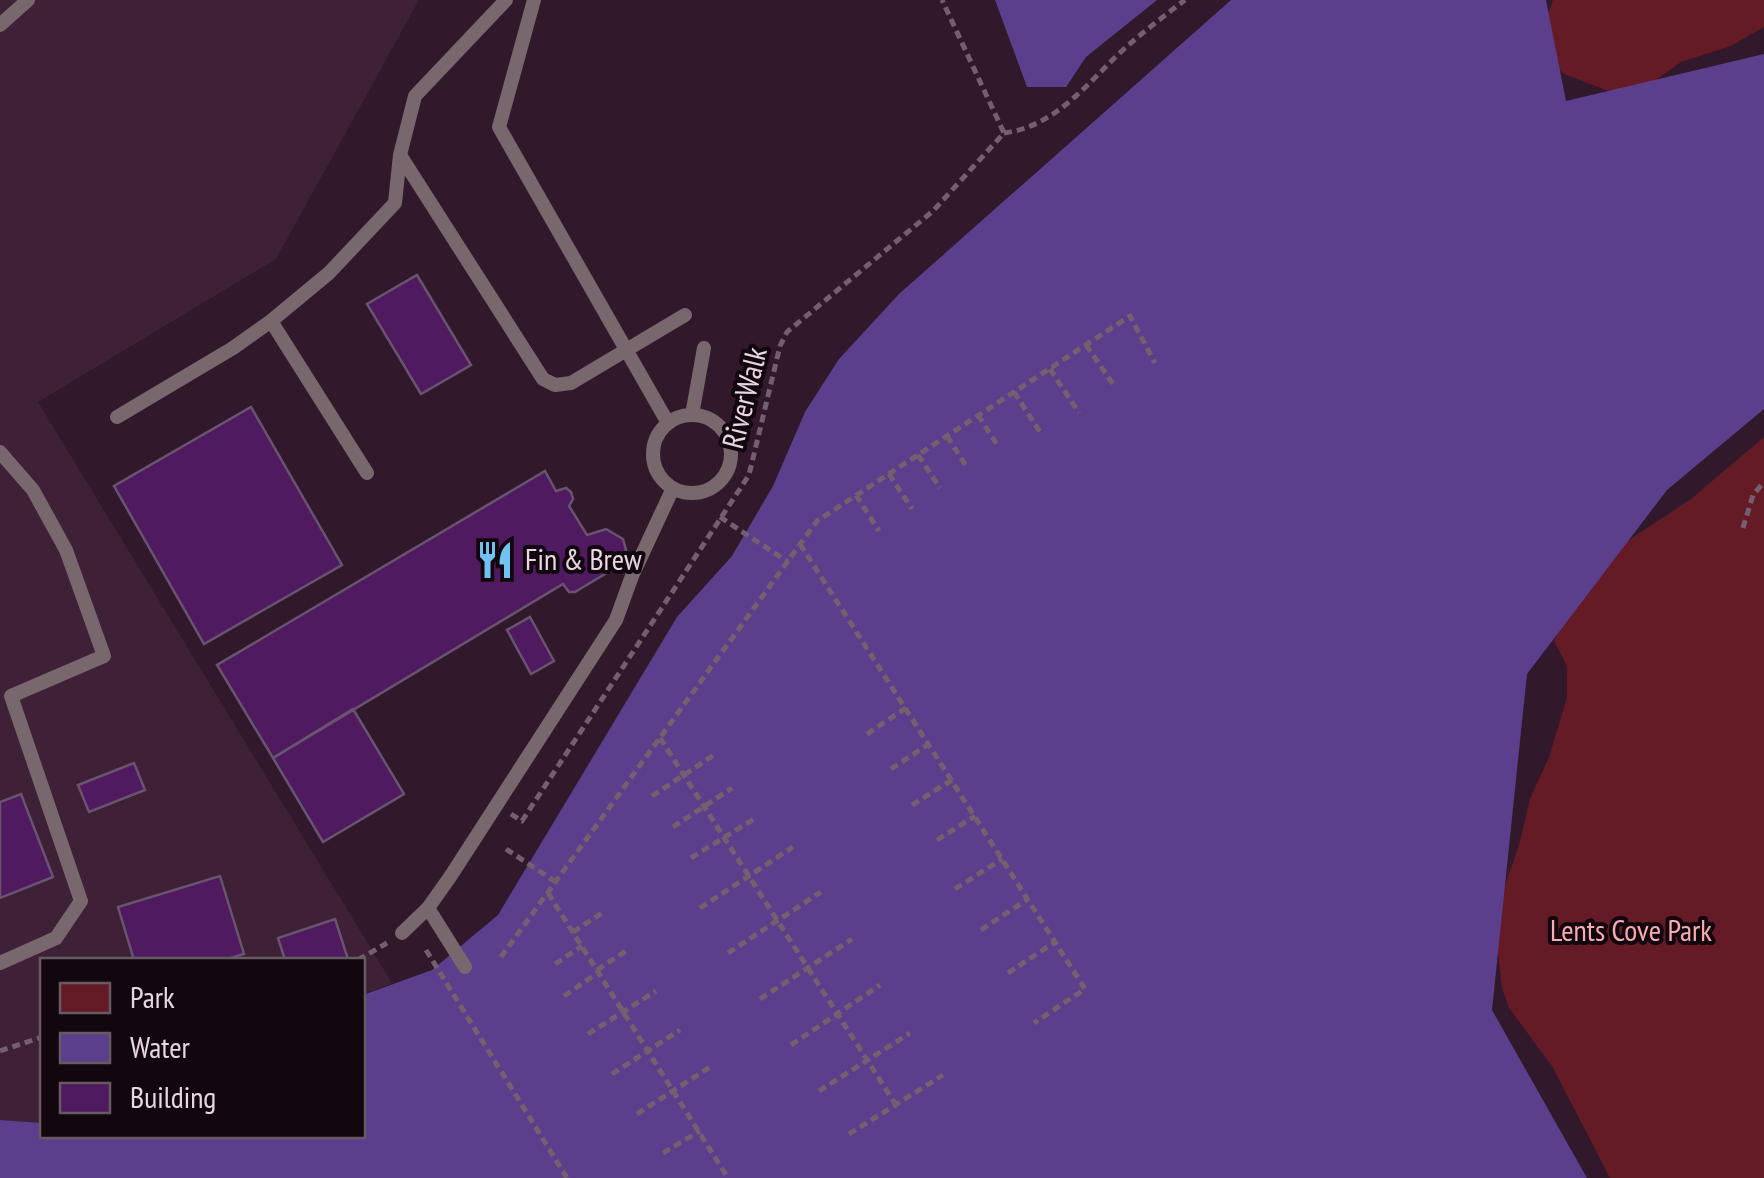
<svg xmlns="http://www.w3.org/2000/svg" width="1764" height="1178" viewBox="0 0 1764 1178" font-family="'PT Sans Narrow',sans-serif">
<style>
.built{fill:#3e2137}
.park{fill:#651b26}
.water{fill:#5b3f8c}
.building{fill:#4f1a5f;stroke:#695470;stroke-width:2.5}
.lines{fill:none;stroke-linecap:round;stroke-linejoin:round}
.path{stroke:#755f6f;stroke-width:5;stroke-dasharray:8 5;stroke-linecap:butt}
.lane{stroke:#78676c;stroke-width:14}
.labels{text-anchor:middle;stroke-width:8;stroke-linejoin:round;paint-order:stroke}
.street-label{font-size:30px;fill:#e8d6e2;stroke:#12070f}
.poi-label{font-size:30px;fill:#e8d6e2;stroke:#12070f;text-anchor:start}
.park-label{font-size:30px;fill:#f9abaf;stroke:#12070f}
</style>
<rect width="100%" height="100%" fill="#31182b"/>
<path class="built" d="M0 0H419L276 259 38 402 392 983 363 995 362 960H42V1123L0 1120Z"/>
<path class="park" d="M1553 0H1764V27L1731 46 1681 62 1635 95 1624 97 1564 74 1555 65 1545 23Z
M1764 437V1178H1610L1552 1066 1509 1008 1502 988 1496 934 1504 888 1520 842 1530 799 1549 757 1567 698V666L1554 641 1587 573 1632 538 1691 499Z"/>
<path class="water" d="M995 0H1157L1086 57 1066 87H1027Z
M1231 0H1546L1566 101 1764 54V409L1667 490 1527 674 1492 1010 1587 1178H0V1120L42 1123V1136H362L363 995 432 970 498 915 677 617 732 556 773 486 805 412 839 359 899 294Z"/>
<path class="building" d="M417 275 471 365 421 394 367 304Z
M251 407 342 565 204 644 114 486Z
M545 471 556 491 566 488 571 492 573 499 569 506 587 535 606 529 623 539 626 550 620 565 575 592H569L563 584 273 758 217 665Z
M530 617 554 661 531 674 507 630Z
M353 709 404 794 323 842 273 758Z
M134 763 145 790 89 812 78 785Z
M21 794 53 877 0 898V802Z
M220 876 244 954 224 960H134L118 907Z
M335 919 348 959 285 960 278 938Z"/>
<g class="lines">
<path class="path" d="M1004 133C1057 126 1087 83 1124 49 1143 32 1164 16 1185 0
M1086 345 1115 387
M1050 369 1079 413
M1014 392 1042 435
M978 415 998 446
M947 436 968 469
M918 455 940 488
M889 474 912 509
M856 495 879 531
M720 517 788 562
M1743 528 1753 495 1764 482
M800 544 1085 989 1034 1023
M867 734 906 708
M660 738 896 1105
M891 769 929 744
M652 796 714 755
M912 805 952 780
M511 814 522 821 749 475 780 346 787 332 933 211 1004 133 942 0
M673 827 732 788
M937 840 975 816
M506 849 556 882
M691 858 754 819
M955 889 1002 859
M548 893 728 1178
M700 908 793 847
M981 930 1028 899
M573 932 605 911
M426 950 567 1178
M728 953 821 892
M501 957 817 521 1130 316 1155 363
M358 960 387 943
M555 964 582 946
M597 970 629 949
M1008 973 1055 942
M564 996 599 972
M760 999 852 939
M588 1034 656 991
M791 1045 880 985
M0 1051 42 1037
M612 1074 680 1030
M819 1091 910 1033
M637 1114 710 1067
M849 1134 943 1075
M663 1153 700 1131"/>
<path class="lane" d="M534 0 499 127 668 423
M0 25 28 0
M400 155 543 379 555 385 571 383 685 315
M271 321 367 473
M692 415 704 348
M653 454a39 39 0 1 1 78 0a39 39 0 1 1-78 0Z
M117 417 233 348 271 321 329 273 395 203 400 155 415 96 506 0
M0 452 33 490 66 550 104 656 11 696 81 901 56 938 0 963
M428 908 465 967
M402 933 428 908 450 877 616 620 632 576 673 488"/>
</g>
<defs>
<g id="restaurant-bare" transform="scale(3)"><path d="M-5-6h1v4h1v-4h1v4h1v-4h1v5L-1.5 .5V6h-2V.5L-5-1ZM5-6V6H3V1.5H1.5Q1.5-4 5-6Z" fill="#72c1f5" stroke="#12070f" stroke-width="2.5" paint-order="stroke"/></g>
</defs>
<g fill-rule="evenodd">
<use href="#restaurant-bare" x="495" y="560"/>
</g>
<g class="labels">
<g class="street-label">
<text transform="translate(745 398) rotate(-76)" y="10">RiverWalk</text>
</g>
<g class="poi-label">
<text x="525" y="570">Fin &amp; Brew</text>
</g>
<g class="park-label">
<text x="1631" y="941">Lents Cove Park</text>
</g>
</g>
<rect x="40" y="958" width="325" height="180" fill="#12070f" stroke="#685a63" stroke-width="2.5"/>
<rect x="60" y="983" width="50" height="30" fill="#651b26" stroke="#685a63" stroke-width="2.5"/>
<text x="130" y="1008" font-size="30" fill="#e8d6e2">Park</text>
<rect x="60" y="1033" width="50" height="30" fill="#5b3f8c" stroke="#685a63" stroke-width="2.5"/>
<text x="130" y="1058" font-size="30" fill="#e8d6e2">Water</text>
<rect x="60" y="1083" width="50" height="30" fill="#4f1a5f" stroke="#685a63" stroke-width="2.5"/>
<text x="130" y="1108" font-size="30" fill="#e8d6e2">Building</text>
</svg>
